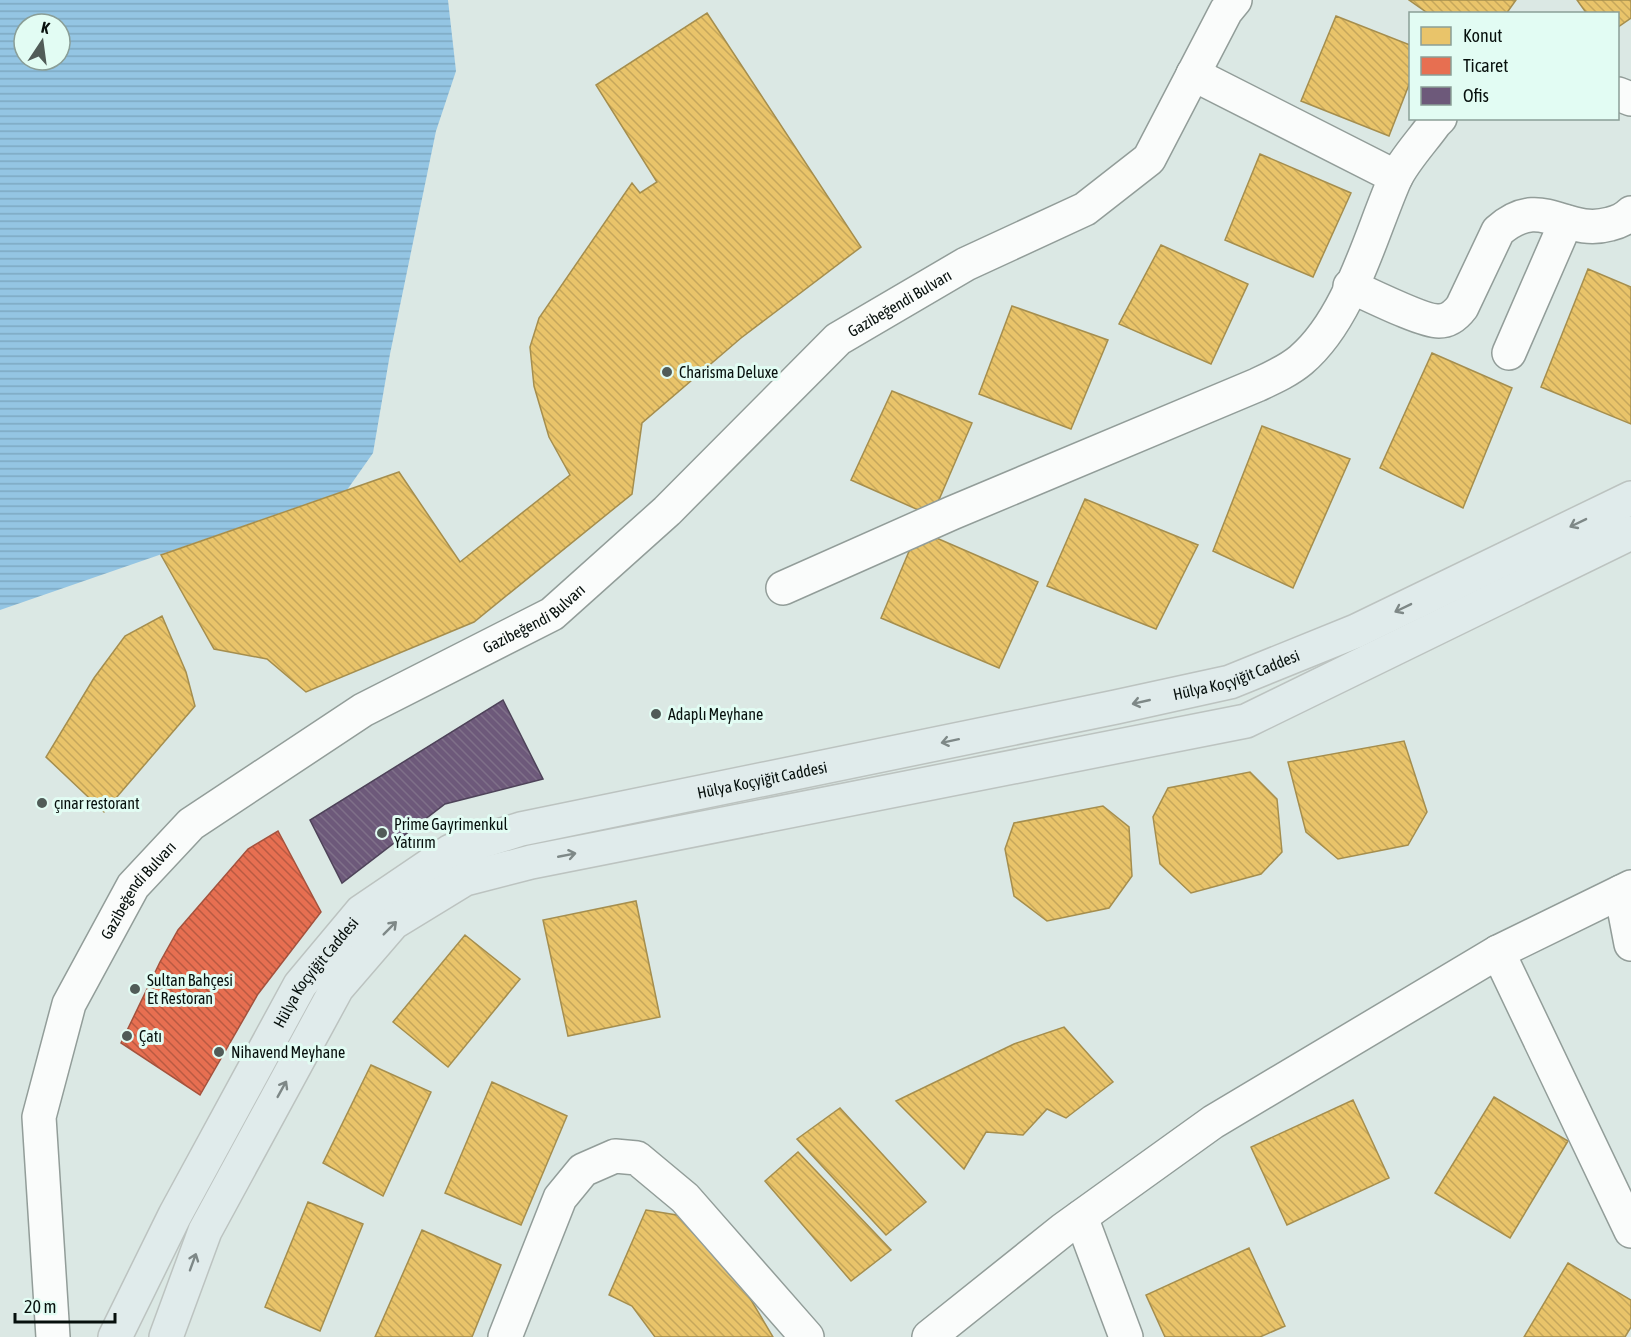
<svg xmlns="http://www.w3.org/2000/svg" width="1631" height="1337" viewBox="0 0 1631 1337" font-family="'Asap Condensed',sans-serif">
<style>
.water{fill:url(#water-rules);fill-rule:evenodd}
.homes{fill:url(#homes-back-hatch);stroke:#a58e4e;stroke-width:1.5}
.shops{fill:url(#shops-back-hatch);stroke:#a4523d;stroke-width:1.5}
.offices{fill:url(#offices-back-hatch);stroke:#4e4359;stroke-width:1.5}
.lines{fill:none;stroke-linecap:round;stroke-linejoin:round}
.minor-casing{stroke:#929d99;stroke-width:36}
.major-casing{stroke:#bcc3c0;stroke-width:36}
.minor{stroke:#fafcfb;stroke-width:33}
.major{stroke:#e0ebeb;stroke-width:33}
.oneway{stroke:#7e8887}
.poi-dot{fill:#515c58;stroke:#e2fcf3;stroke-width:2}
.labels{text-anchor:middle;stroke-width:6;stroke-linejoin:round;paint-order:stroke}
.street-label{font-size:16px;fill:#07100d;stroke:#e2fcf3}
.poi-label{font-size:16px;fill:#07100d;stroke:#e2fcf3;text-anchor:start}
</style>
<defs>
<pattern id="water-rules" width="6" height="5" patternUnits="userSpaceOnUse" patternTransform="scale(1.5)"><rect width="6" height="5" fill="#94c5e3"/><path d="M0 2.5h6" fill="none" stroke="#7ea8c2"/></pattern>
<pattern id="homes-back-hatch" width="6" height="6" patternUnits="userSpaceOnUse" patternTransform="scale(1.5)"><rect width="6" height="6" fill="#e9c46a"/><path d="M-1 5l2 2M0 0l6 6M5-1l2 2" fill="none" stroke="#c6a75b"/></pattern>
<pattern id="shops-back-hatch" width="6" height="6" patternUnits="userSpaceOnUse" patternTransform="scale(1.5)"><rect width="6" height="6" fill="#e76f51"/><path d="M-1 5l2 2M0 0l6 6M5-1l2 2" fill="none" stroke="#b95a42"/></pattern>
<pattern id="offices-back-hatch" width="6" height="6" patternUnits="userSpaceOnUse" patternTransform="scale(1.5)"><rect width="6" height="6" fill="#6d597a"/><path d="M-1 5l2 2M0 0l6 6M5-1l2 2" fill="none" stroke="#7f7089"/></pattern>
</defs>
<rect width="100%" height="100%" fill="#dbe8e4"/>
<path class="water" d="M0 0H448L456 71 436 131 390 354 373 453 347 490 0 610ZM24 24H60V60H24Z"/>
<path class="homes" d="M1409 0H1516L1506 14H1429Z
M1577 0H1631V18L1618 27V14H1587Z
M707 13 861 247 741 338 642 423 632 494 474 622 306 692 267 659 214 649 161 555 399 472 460 562 570 475 549 437 534 386 530 347 539 318 632 183 640 193 657 182 596 85Z
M1336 16 1410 45V82L1389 136 1301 101Z
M1260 154 1351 193 1313 277 1225 240Z
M1161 245 1248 284 1211 364 1119 324Z
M1588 269 1631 287V424L1541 387Z
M1012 306 1108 340 1071 429 979 394Z
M1432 353 1512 388 1463 508 1380 468Z
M892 391 972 423 932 516 851 480Z
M1262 426 1350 459 1293 588 1213 551Z
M1085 499 1198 545 1156 629 1047 586Z
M918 530 1038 582 999 668 881 618Z
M162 616 186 672 195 706 104 812 46 757 94 678 125 636Z
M1404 741 1427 812 1408 845 1338 859 1306 832 1288 762Z
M1250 772 1277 799 1282 852 1261 874 1191 893 1160 864 1153 817 1168 788Z
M1103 806 1129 827 1132 876 1109 908 1047 921 1014 896 1005 849 1014 823Z
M636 901 660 1017 568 1036 543 920Z
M465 935 520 979 448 1067 393 1022Z
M1064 1027 1113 1082 1066 1118 1047 1109 1023 1135 986 1132 964 1169 896 1101 1014 1044Z
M371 1065 431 1092 383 1196 323 1163Z
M492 1082 567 1116 521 1225 445 1193Z
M1494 1097 1568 1141 1510 1238 1435 1193Z
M1353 1100 1389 1178 1287 1225 1251 1147Z
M840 1108 926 1202 886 1235 797 1139Z
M798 1152 891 1250 851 1281 765 1181Z
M308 1202 363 1224 320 1331 265 1307Z
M646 1210 683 1216 735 1273 773 1337H655L632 1306 609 1295Z
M422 1230 501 1265 472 1337H375Z
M1249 1248 1285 1326 1260 1337H1165L1146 1295Z
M1568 1263 1631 1300V1327L1625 1337H1524Z"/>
<path class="shops" d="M278 831 321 912 258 994 200 1095 121 1043 160 962 178 930 248 849Z"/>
<path class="offices" d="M503 700 543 779 445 804 342 883 310 820Z"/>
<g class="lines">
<g class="minor-casing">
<g id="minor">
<path d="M1193 74 1396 177"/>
<path d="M1618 94 1631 99"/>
<path d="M1350 286C1368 294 1424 322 1439 321 1449 321 1456 315 1462 307L1498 231C1542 192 1564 237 1610 224 1618 222 1625 219 1631 213"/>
<path d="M1509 353 1566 222"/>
<path d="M783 588 952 513 1257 385C1272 378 1288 371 1301 360 1350 318 1370 236 1395 179 1404 160 1423 140 1435 123L1440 118"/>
<path d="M1621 892 1631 944"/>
<path d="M1498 952 1631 1231"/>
<path d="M1081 1217 1126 1337"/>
<path id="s1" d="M53 1337 39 1117 69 1004 133 886 191 824 363 710 552 614 667 511 838 339 966 264 1085 209 1149 159 1226 11 1235 0"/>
<path d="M505 1337 560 1198 583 1170 615 1156 637 1158 685 1198 807 1337"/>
<path d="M929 1337 1064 1229 1213 1122 1498 952 1631 887"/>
</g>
</g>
<g class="major-casing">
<g id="major">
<path id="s2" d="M115 1337 175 1215 300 985 361 912 451 851 521 829 1116 707 1230 682 1356 631 1631 498"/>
<path d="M166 1337 205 1231 337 988 393 923 465 879 531 862 1246 721 1631 533"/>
</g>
</g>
<use href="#minor" class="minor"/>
<use href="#major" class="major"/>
</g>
<defs><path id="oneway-shaft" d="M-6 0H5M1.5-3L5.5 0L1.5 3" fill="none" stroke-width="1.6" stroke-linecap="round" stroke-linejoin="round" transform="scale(1.5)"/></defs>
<g class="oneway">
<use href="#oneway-shaft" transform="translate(1578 523) rotate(154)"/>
<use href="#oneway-shaft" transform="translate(1403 608) rotate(154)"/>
<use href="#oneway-shaft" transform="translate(1141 702) rotate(167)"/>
<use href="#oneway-shaft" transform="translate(950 741) rotate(168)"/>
<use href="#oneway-shaft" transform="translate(567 855) rotate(-11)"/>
<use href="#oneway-shaft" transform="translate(390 928) rotate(-45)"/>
<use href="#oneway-shaft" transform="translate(282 1089) rotate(-61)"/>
<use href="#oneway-shaft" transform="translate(193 1262) rotate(-70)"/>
</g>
<g class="poi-dot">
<circle cx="667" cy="372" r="6"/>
<circle cx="656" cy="714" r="6"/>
<circle cx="42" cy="803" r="6"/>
<circle cx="382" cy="833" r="6"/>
<circle cx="135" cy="989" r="6"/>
<circle cx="127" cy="1036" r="6"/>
<circle cx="219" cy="1052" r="6"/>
</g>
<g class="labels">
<g class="street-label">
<text dy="6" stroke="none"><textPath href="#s1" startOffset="1443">Gazibeğendi Bulvarı</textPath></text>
<text dy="6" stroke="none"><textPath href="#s1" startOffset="957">Gazibeğendi Bulvarı</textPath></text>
<text dy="6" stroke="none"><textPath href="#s2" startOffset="1407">Hülya Koçyiğit Caddesi</textPath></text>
<text dy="6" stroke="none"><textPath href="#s2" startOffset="921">Hülya Koçyiğit Caddesi</textPath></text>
<text dy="6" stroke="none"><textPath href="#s1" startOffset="471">Gazibeğendi Bulvarı</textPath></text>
<text dy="6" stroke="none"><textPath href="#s2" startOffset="417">Hülya Koçyiğit Caddesi</textPath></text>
</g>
<g class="poi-label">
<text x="679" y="378">Charisma Deluxe</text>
<text x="668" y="720">Adaplı Meyhane</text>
<text x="54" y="809">çınar restorant</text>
<text x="394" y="830">Prime Gayrimenkul<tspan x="394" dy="18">Yatırım</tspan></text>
<text x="147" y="986">Sultan Bahçesi<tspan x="147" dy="18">Et Restoran</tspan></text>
<text x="139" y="1042">Çatı</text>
<text x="231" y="1058">Nihavend Meyhane</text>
</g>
</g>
<rect x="1409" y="12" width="210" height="108" fill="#e2fcf3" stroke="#8a9e97" stroke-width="1.5"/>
<rect x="1421" y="27" width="30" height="18" fill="#e9c46a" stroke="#8a9e97" stroke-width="1.5"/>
<text x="1463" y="42" font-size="18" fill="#07100d">Konut</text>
<rect x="1421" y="57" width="30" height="18" fill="#e76f51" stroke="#8a9e97" stroke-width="1.5"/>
<text x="1463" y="72" font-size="18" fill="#07100d">Ticaret</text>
<rect x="1421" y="87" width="30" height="18" fill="#6d597a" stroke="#8a9e97" stroke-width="1.5"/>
<text x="1463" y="102" font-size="18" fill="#07100d">Ofis</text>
<g transform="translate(42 42) rotate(13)"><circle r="28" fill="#e2fcf3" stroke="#8a9e97" stroke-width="1.5"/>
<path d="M0-4.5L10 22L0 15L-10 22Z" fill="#515c58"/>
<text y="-9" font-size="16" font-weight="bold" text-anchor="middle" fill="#07100d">K</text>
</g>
<path d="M15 1313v9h100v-9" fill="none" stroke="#07100d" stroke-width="3"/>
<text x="24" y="1313" font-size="18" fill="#07100d" stroke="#e2fcf3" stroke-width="4.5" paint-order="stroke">20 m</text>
</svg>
